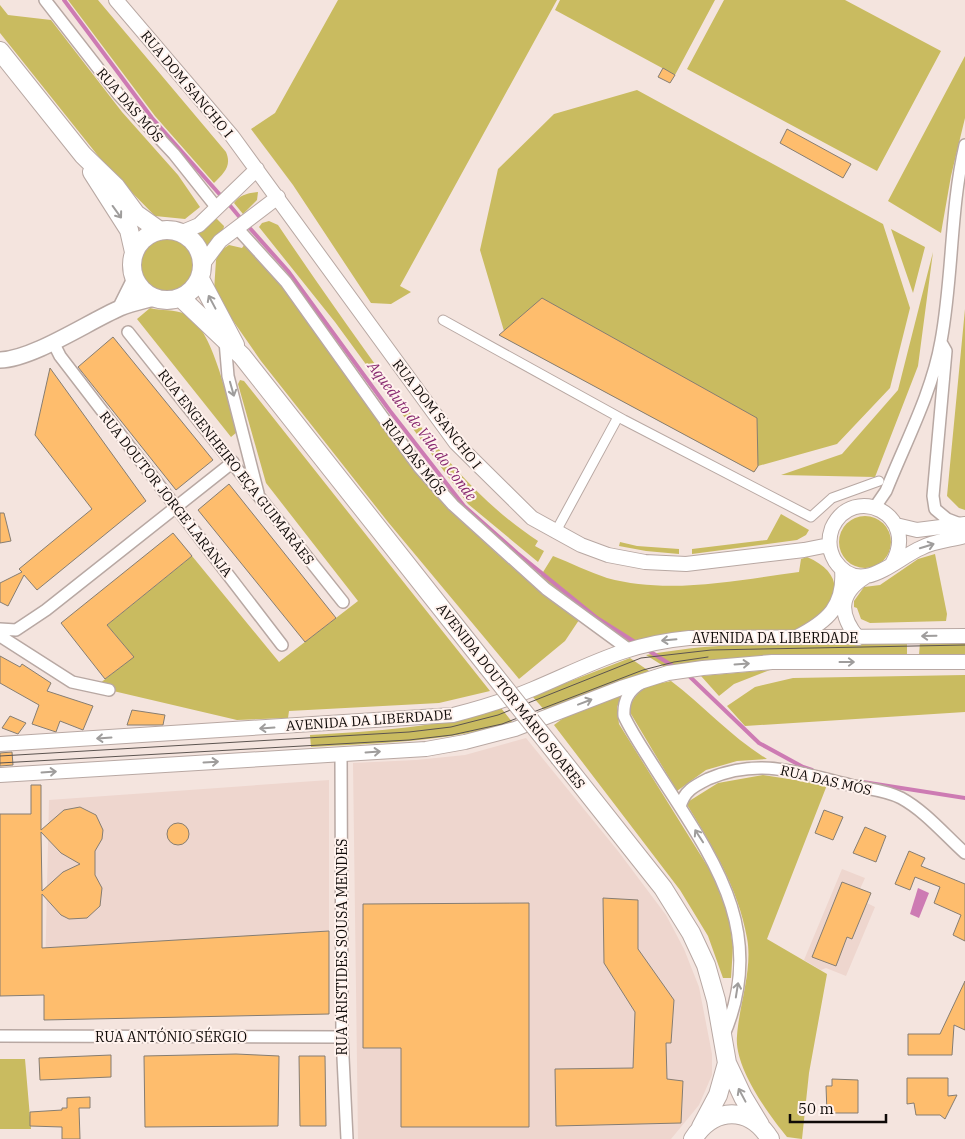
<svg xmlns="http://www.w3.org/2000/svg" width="965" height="1139" viewBox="0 0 965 1139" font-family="'IBM Plex Serif',serif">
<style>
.built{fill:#eed6ce}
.green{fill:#c9bb60}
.water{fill:#cd7bb3}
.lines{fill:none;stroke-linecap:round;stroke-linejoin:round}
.stream{stroke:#cd7bb3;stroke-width:4}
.building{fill:#febd6d;stroke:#867d72;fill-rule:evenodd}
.pedestrian-casing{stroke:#b8a8a3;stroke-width:11}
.minor-casing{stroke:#b8a8a3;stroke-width:14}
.tertiary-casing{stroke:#b8a8a3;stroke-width:16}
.secondary-casing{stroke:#b8a8a3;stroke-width:18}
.primary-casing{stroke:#b8a8a3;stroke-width:20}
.pedestrian{stroke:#fff;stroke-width:9}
.minor{stroke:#fff;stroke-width:11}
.tertiary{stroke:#fff;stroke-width:14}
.secondary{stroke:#fff;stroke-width:15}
.primary{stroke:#fff;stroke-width:18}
.tram{stroke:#5c5450;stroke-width:1}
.primary-bridge-casing{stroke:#b8a8a3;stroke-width:20;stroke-linecap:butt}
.primary-bridge{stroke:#fff;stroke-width:18}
.oneway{stroke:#9f9d9c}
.labels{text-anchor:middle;stroke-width:4;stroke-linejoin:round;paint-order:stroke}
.street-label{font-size:14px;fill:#0f0a08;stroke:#fff2ed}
.water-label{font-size:15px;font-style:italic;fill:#86266e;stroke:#fff2ed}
</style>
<rect width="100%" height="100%" fill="#f4e4de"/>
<path class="built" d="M526 738 618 851 666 915 684 949 699 987 712 1054V1075L699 1105 671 1139H358L353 763 416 760 465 755Z
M329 780V1014L44 1020 49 800Z
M842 869 865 878 860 889 867 903 875 907 846 976 826 968 821 970 804 960Z"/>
<path class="green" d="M68 0H98L226 152C232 166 224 173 214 183L155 116Z
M338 0H557L400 286 411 292 391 304 371 303 293 185 251 129 275 113Z
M560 0H715L675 75 555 10Z
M724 0H845L941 51 877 171 687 69Z
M0 5 8 15 51 20 122 112 178 175 200 207 185 219 155 216 107 167 0 33Z
M965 56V118L951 176 941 233 888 201Z
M637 90 883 224 910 308 890 388 837 444 758 466 754 472 501 336 504 331 480 250 498 169 554 114Z
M258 192 257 200 243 214 234 203C240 195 247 193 258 192Z
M217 219 224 226 223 232 209 248 198 233 212 220Z
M269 221 278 225C307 268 337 311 367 353 416 422 467 495 538 541L535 546 544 551 538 562 468 504 335 322 259 227 262 223Z
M891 229 925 247 913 293Z
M140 265a28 28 0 1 1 56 0a28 28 0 1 1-56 0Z
M245 244 281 283 416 473 453 512 495 552 535 587 579 620 565 641 519 679 388 522 261 361 220 302 214 291 216 260 220 251 229 245 242 248Z
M933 252 918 366 875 477 781 475 842 454 898 390Z
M150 308C161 311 175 309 185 314 213 326 228 404 237 432L231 437 137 319Z
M965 309V510L959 508 947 496Z
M240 380 244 381 490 691 439 703 289 711 288 718 237 720 109 690 99 684 133 657 107 625 192 556 279 662 358 601 266 483 238 384Z
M781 514 809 530 806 535 797 540 692 554V549L767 540Z
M839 542a26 26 0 1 1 52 0a26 26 0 1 1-52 0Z
M620 542 637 546 679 549V554L646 551 619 546Z
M935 554 947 614 946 621 870 623 861 619 857 608 854 607V601L864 587 880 585 918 559Z
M553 556C571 563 589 572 607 578 669 595 737 580 799 572L801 559 807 557C840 571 844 596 816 618 811 622 805 628 800 630 796 632 789 632 785 632L675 634 629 642 589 616 540 577Z
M920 642H965V655H919Z
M907 643V656L720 659 665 667 646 655C729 639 822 644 907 643Z
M630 658 649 671 596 690 547 713 532 696Z
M770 670 734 684 719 696 701 676Z
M965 675V712L745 726 727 706 755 687 793 678Z
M671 681C704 706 731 737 767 759L737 761 706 770 677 791 628 709C640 686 646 686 671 681Z
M624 692 617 707 619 724 713 875 729 918 733 947 731 978H723L708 936 680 890 554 725 570 713Z
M501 708 513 723C443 742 382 743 311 747L310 735C375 731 438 728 501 708Z
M763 775 827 785 767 939 827 974 809 1073 802 1139 787 1137C768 1114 734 1067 737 1036 739 1005 753 969 747 938 738 887 712 846 686 803L718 783Z
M0 1059H25L31 1129H0Z"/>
<path class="water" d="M918 888 929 893 919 918 910 914Z"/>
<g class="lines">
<path class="stream" d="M64 0 152 118 222 197
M227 202 242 220
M247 225 288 271 390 411 464 506 517 553 597 618 638 644
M646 649 676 668
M687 674 759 743 803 767 812 770
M863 782 965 798"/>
</g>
<path class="building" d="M663 68 675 75 670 83 658 77Z
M787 129 851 164 843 178 780 143Z
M542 298 757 418 758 466 754 472 499 335Z
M113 337 213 460 176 490 78 367Z
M50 368 146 501 37 590 24 575 8 606 0 602V583L22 572 19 569 92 509 35 435Z
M229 484 336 618 305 642 198 510Z
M0 513H4L11 541 0 543Z
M173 533 192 556 107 625 134 657 105 679 61 623Z
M0 656 20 667 22 664 51 683 47 691 93 706 83 730 60 721 56 732 32 724 39 705 0 683Z
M132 710 165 715 163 725H127Z
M10 716 26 723 18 734 2 728Z
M12 752 13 765 0 766V753Z
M31 785H41V830L64 810 80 807 96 815 103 830 102 839 95 851V875L102 888 100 906 87 918 69 919 61 915 42 894V948L329 931V1014L44 1020V995L0 996V814H31ZM41 832 61 853 80 864 63 872 42 891Z
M824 810 843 817 833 840 815 833Z
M167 834a11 11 0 1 1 22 0a11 11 0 1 1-22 0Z
M865 827 886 836 876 862 853 853Z
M909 851 925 858 921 866 965 884V941L953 935 961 915 934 903 940 887 915 877 910 890 895 884Z
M842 882 871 893 852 939 847 937 836 966 812 957Z
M603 898 638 900V949L674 1000 671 1043H666L667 1079 683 1081 681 1123 556 1126 555 1069 633 1068 635 1012 604 963Z
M529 903V1127H401V1048H363V904Z
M965 981V1030L954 1025 952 1055H908V1034H940Z
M236 1054 279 1056 278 1126 145 1127 144 1056Z
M111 1055V1077L40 1080 39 1058Z
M299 1056H325L326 1126H300Z
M907 1078H948V1096L957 1095 945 1119 940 1115H916L914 1103 907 1104Z
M832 1079 858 1080V1113H827L826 1086H832Z
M90 1097V1108H79L80 1139H62V1127L30 1126V1112L62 1110V1108H67V1098Z"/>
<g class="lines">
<g class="pedestrian-casing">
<path id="pedestrian" d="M443 320 624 420 811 517 832 498 879 481
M555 533 618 417"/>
</g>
<g class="minor-casing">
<path id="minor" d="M45 0 119 95 174 154 217 208
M237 228 286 282 379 412 419 467 453 505 546 589 628 649
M128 332 343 602
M225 341 228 376 258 493
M53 342 60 356 282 645
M942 344 946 351 933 496 935 509 947 519 960 524
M875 507 886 491C905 443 932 393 941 341 953 277 950 209 965 145
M0 629 16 630 46 610 233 462
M0 636 72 682 109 690
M641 683C628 691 623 701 624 716 632 733 643 749 653 765 708 852 771 928 723 1037
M341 755 342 1037 347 1139
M680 807C684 791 694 786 708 779 760 757 799 773 850 785 867 789 886 790 901 798 925 811 945 835 965 853
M0 1036 342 1037"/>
</g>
<g class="tertiary-casing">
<path id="tertiary" d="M116 0 232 136 456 443 532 518 581 545 608 555 645 562 686 564 804 550 829 545
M180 233 199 225 257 169
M202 265 220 241 278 197
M896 525 917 530 965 524
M892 564C921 515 853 482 832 528 828 539 829 551 835 561 860 598 895 559 921 548 934 541 951 540 965 536
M797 637C828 621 845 606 842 569
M858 638C839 615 838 594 865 577
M0 744 453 715C480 708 507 700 533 689 590 665 625 644 689 638L965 636
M0 775 426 749 465 742 515 729 621 688 668 673 703 668 772 662H965"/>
</g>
<g class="secondary-casing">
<path id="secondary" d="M121 307 135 279
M0 360C33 359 88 322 120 308 131 303 143 301 154 298"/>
</g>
<g class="primary-casing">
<path id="primary" d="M0 51 83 155 116 187 136 214 160 231
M92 172 129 230 134 252
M132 265a35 35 0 1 1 70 0a35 35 0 1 1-70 0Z
M200 279 235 345
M181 298 242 356 487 666
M560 758 663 888 691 933 706 965 716 1000 727 1063 743 1097 760 1125
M701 1127 718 1095 727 1063
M693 1139C714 1106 750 1106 770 1139"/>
</g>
<use href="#pedestrian" class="pedestrian"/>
<use href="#minor" class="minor"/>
<use href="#tertiary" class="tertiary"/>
<use href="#secondary" class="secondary"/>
<use href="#primary" class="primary"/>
<path class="tram" d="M0 756 409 732 451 727 498 715 641 658 711 650 965 645
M0 763 409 740 452 735 502 724 643 670 674 662 708 657"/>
<g class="primary-bridge-casing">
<path id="primary-bridge" d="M487 666 560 758"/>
</g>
<use href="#primary-bridge" class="primary-bridge"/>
</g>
<defs><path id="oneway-shaft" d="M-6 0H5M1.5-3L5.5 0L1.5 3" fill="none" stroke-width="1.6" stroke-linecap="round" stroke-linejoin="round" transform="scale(1.25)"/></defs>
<g class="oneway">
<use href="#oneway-shaft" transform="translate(117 212) rotate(54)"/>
<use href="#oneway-shaft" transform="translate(212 302) rotate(-118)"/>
<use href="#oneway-shaft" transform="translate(232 389) rotate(74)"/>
<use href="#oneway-shaft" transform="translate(927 546) rotate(-17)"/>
<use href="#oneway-shaft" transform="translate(929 636) rotate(179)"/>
<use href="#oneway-shaft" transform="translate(669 640) rotate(175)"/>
<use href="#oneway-shaft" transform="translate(847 662)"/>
<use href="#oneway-shaft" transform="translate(742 664) rotate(-4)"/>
<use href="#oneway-shaft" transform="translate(585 702) rotate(-21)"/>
<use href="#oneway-shaft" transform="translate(267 728) rotate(176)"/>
<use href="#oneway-shaft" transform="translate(104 738) rotate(176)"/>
<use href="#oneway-shaft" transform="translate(373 752) rotate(-4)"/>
<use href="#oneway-shaft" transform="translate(211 762) rotate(-3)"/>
<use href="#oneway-shaft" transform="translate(49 772) rotate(-4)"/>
<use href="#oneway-shaft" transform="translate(699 836) rotate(-123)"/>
<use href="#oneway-shaft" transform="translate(737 990) rotate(-81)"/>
<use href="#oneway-shaft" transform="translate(742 1095) rotate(-118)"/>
</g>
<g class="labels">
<g class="street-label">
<text transform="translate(187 84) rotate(50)" y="5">RUA DOM SANCHO I</text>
<text transform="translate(130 105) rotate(49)" y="5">RUA DAS MÓS</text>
<text transform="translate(437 414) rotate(52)" y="5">RUA DOM SANCHO I</text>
<text transform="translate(414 457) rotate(52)" y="5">RUA DAS MÓS</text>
<text transform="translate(236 467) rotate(52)" y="5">RUA ENGENHEIRO EÇA GUIMARÃES</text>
<text transform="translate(166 494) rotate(52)" y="5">RUA DOUTOR JORGE LARANJA</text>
<text x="775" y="643">AVENIDA DA LIBERDADE</text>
<text transform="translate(511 696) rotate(52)" y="5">AVENIDA DOUTOR MÁRIO SOARES</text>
<text transform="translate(369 720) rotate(-4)" y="5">AVENIDA DA LIBERDADE</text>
<text transform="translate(826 780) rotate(13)" y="5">RUA DAS MÓS</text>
<text transform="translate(342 947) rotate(-90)" y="5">RUA ARISTIDES SOUSA MENDES</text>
<text x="171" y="1042">RUA ANTÓNIO SÉRGIO</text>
</g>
<g class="water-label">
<text transform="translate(422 431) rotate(53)" y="5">Aqueduto de Vila do Conde</text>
</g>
</g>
<path d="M790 1114v8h96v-8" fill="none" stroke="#0f0a08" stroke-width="2.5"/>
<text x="798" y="1114" font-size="15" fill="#0f0a08" stroke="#fff2ed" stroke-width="4" paint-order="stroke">50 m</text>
</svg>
